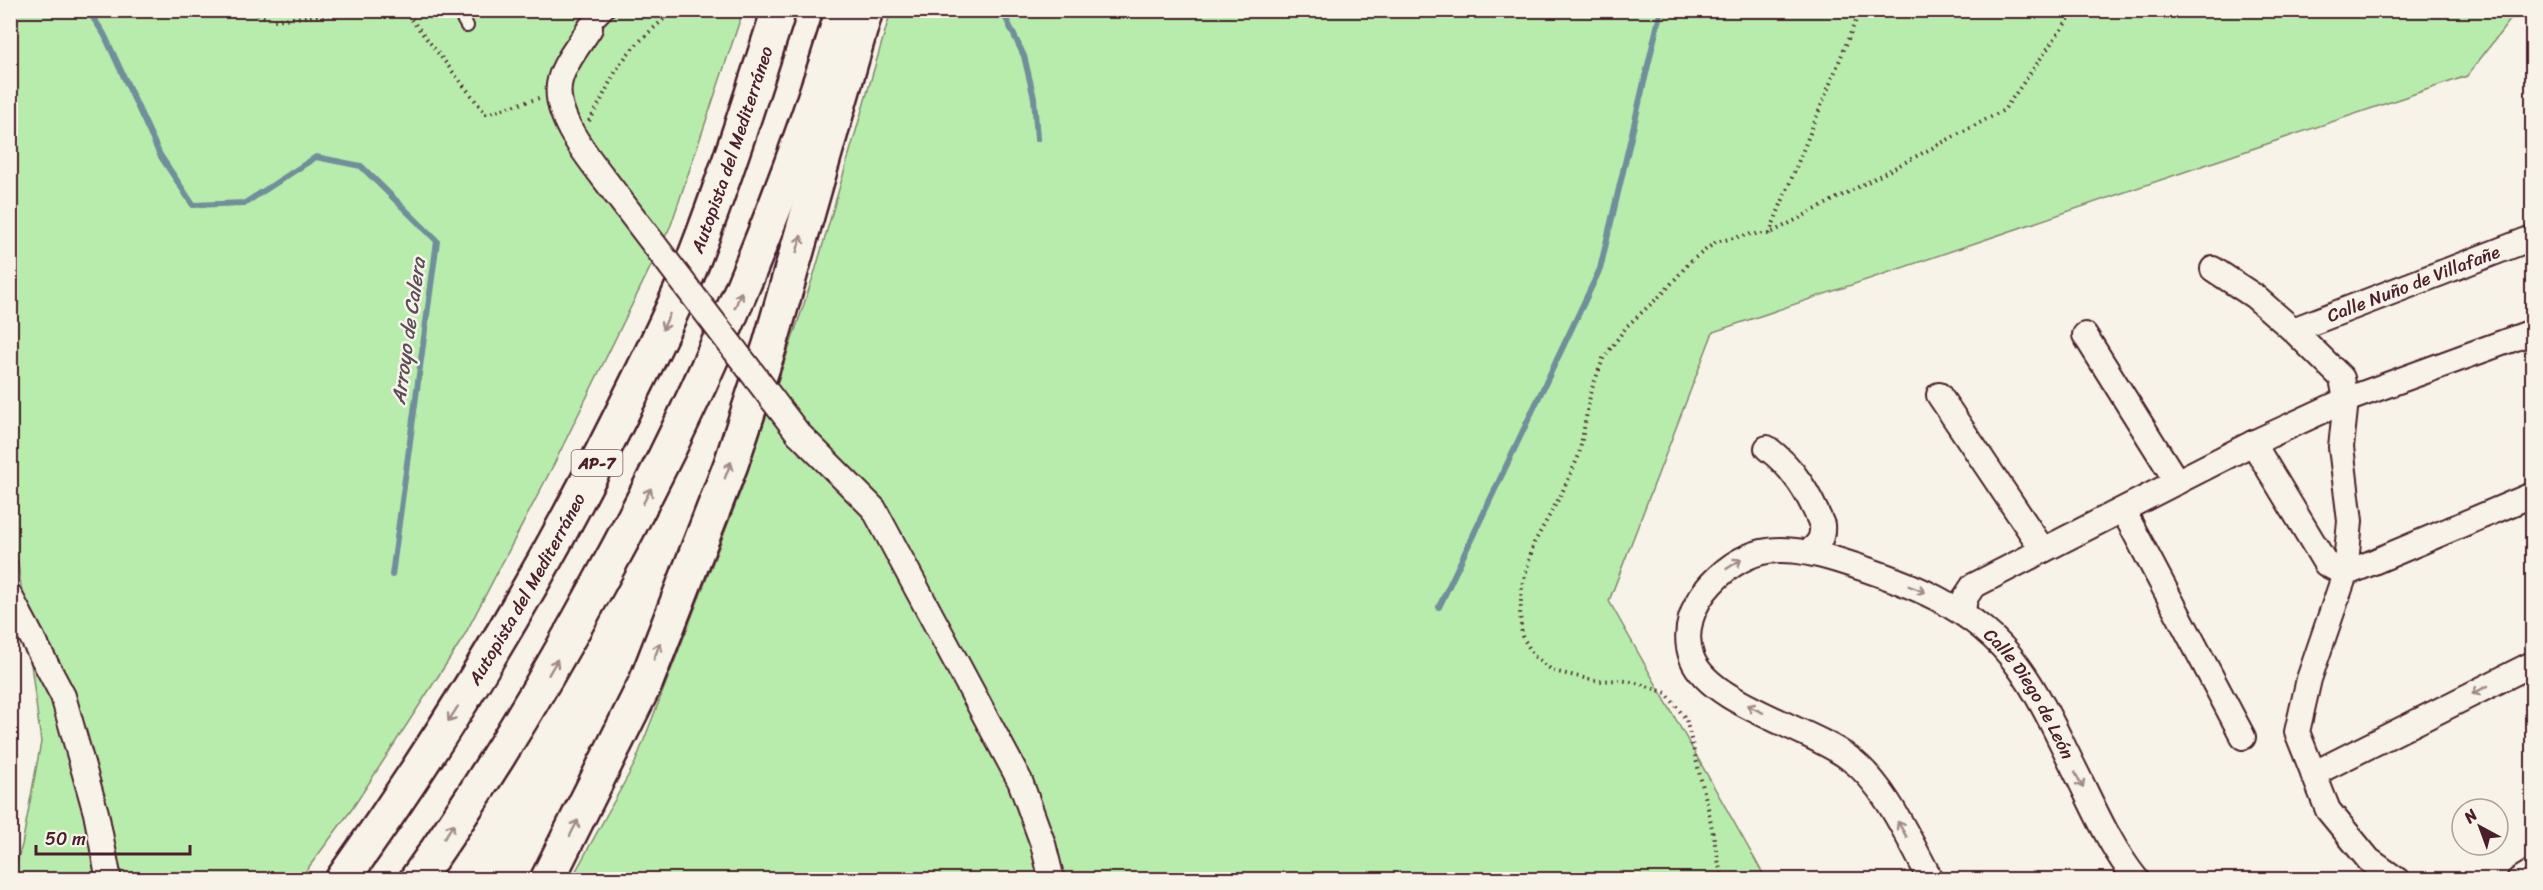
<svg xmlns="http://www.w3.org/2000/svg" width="2543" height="890" viewBox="0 0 2543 890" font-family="Sriracha,sans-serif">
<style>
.green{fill:#b8ecac;stroke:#81866c;stroke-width:1.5}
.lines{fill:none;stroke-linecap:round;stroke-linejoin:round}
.stream{stroke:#708f9a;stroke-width:6}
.service-casing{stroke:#4a1f2b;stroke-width:16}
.minor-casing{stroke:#4a1f2b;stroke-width:28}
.motorway-casing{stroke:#4a1f2b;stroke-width:38}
.path{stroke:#4a1f2b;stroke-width:4;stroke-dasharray:1.5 4.5;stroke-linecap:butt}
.service{stroke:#f7f3e8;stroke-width:12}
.minor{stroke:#f7f3e8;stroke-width:24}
.motorway{stroke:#f7f3e8;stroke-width:33}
.minor-bridge-casing{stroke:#4a1f2b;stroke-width:28;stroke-linecap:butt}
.minor-bridge{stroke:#f7f3e8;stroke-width:24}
.oneway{stroke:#a0898a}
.labels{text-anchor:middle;stroke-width:5;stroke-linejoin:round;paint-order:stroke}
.shield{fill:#f7f3e8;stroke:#7e5f64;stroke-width:1.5}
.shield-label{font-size:16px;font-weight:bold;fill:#4a1f2b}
.street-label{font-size:18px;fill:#4a1f2b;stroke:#f7f3e8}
.water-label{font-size:20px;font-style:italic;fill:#5a4e59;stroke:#f7f3e8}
</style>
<rect width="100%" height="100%" fill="#f7f3e8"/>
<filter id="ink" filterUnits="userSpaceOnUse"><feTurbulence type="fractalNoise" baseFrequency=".0167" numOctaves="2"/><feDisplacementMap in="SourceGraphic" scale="12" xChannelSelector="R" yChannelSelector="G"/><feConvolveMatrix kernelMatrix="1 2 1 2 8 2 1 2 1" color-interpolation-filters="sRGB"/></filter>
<g filter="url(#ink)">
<path class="green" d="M11 11H743L671 225 554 464 463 638 352 809 300 879 11 880 22 845 41 742 18 563 10 546Z
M891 11H2517L2467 76 1713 332 1609 601 1766 879 571 880 635 763 743 485 816 268Z"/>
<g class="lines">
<path class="stream" d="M88 10 104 34 160 155 193 205 245 203 316 157 361 166 437 241 392 575
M1002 10 1024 56 1034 98 1037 139
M1439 607 1600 269 1661 10"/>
<g class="service-casing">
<path id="service" d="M458 10 467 26
M590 28 608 10"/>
</g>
<g class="minor-casing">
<g id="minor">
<path d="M590 28C580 44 564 63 560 80 550 117 595 165 615 193"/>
<path d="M2213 269 2254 296 2293 330 2342 378 2346 400 2341 447 2350 521 2345 574 2309 679 2297 732 2328 810 2369 860 2397 880"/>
<path id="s1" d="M2293 330 2532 238"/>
<path d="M2085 335 2177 482"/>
<path d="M1939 395 2043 550"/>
<path d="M798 433 874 509 1020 781 1043 844 1052 880"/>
<path d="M2253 443 2326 564 2345 574 2532 495"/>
<path d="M1767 448C1794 468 1809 494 1822 525 1823 537 1819 545 1809 551"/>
<path d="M2123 510 2243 737"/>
<path d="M10 596 63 696 96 813 109 880"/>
<path d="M1963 611 1965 598 1973 586 2253 443 2346 400 2532 332"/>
<path d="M2313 774 2532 664"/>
<path id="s2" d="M1931 880C1909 840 1886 785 1849 758 1808 727 1710 704 1692 658 1682 632 1693 603 1711 584 1750 542 1787 545 1837 560 1905 581 1975 606 2018 666 2043 700 2060 741 2079 778 2096 813 2112 849 2137 880"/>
<path d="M2519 880 2532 872"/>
</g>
</g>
<g class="motorway-casing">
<g id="motorway">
<path id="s3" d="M342 880C447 733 540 579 620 417 645 366 672 315 693 261 725 179 752 94 779 10"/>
<path d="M416 880C483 786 543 686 598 585 699 402 782 210 843 10"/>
<path d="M547 880 646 682 731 464 770 345 865 13"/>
</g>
</g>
<path class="path" d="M246 10 274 20 372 10
M404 10 486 114 539 98
M589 121C600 105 606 88 616 71 630 47 653 29 674 10
M1769 234 1860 10
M1722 880 1708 808 1686 719 1666 693 1641 684 1621 680 1598 681 1553 671 1534 656 1522 636 1520 615 1522 586 1534 543 1562 493 1579 455 1591 391 1603 359 1627 326 1663 293 1691 261 1716 242 1751 234H1769L2004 110 2075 10"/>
<use href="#service" class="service"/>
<use href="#minor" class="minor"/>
<use href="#motorway" class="motorway"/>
<g class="minor-bridge-casing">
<path id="minor-bridge" d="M615 193 798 433"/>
</g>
<use href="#minor-bridge" class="minor-bridge"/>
</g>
<defs><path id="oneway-shaft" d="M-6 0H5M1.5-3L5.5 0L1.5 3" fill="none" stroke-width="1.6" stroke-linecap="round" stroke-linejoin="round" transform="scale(1.5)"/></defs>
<g class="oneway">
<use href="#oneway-shaft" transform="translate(799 244) rotate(-74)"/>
<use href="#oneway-shaft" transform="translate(738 300) rotate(-68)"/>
<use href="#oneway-shaft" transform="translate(666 322) rotate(114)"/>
<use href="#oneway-shaft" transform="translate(728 470) rotate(-69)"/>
<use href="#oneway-shaft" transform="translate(647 496) rotate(-63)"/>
<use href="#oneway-shaft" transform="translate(1734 564) rotate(-33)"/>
<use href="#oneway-shaft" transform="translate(1917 589) rotate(21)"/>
<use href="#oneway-shaft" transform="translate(657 651) rotate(-69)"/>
<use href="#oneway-shaft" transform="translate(553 667) rotate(-60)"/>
<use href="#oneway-shaft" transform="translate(2480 690) rotate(153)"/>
<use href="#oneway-shaft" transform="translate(1755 709) rotate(-155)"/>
<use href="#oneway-shaft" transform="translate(453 714) rotate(123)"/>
<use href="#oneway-shaft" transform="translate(2079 780) rotate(63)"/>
<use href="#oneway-shaft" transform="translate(574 828) rotate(-63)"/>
<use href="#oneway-shaft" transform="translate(1902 829) rotate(-120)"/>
<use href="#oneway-shaft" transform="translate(449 831) rotate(-57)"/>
</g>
</g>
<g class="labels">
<rect class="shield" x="571.5" y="450" width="51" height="26" rx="4.5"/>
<g class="shield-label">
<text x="597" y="469">AP-7</text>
</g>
<g class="street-label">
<text dy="6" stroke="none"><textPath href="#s3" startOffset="831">Autopista del Mediterráneo</textPath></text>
<text dy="6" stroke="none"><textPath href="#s1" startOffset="129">Calle Nuño de Villafañe</textPath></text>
<text dy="6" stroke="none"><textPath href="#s3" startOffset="345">Autopista del Mediterráneo</textPath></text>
<text dy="6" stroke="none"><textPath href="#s2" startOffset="798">Calle Diego de León</textPath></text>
</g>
<g class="water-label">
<text transform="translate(408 331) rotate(-82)" y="7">Arroyo de Calera</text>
</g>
</g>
<rect width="2543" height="890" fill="none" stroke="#f7f3e8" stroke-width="36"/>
<rect x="18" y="18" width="2507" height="854" fill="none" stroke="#4a1f2b" stroke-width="2" filter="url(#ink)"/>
<g transform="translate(2480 827) rotate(319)"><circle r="28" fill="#f7f3e8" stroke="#b29e9c" stroke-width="1.5"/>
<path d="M0-4.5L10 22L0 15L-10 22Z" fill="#4a1f2b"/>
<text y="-9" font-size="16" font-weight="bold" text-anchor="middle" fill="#4a1f2b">N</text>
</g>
<path d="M36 845v9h154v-9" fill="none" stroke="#4a1f2b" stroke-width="3"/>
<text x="45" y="845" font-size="18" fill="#4a1f2b" stroke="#f7f3e8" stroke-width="4.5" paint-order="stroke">50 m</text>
</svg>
